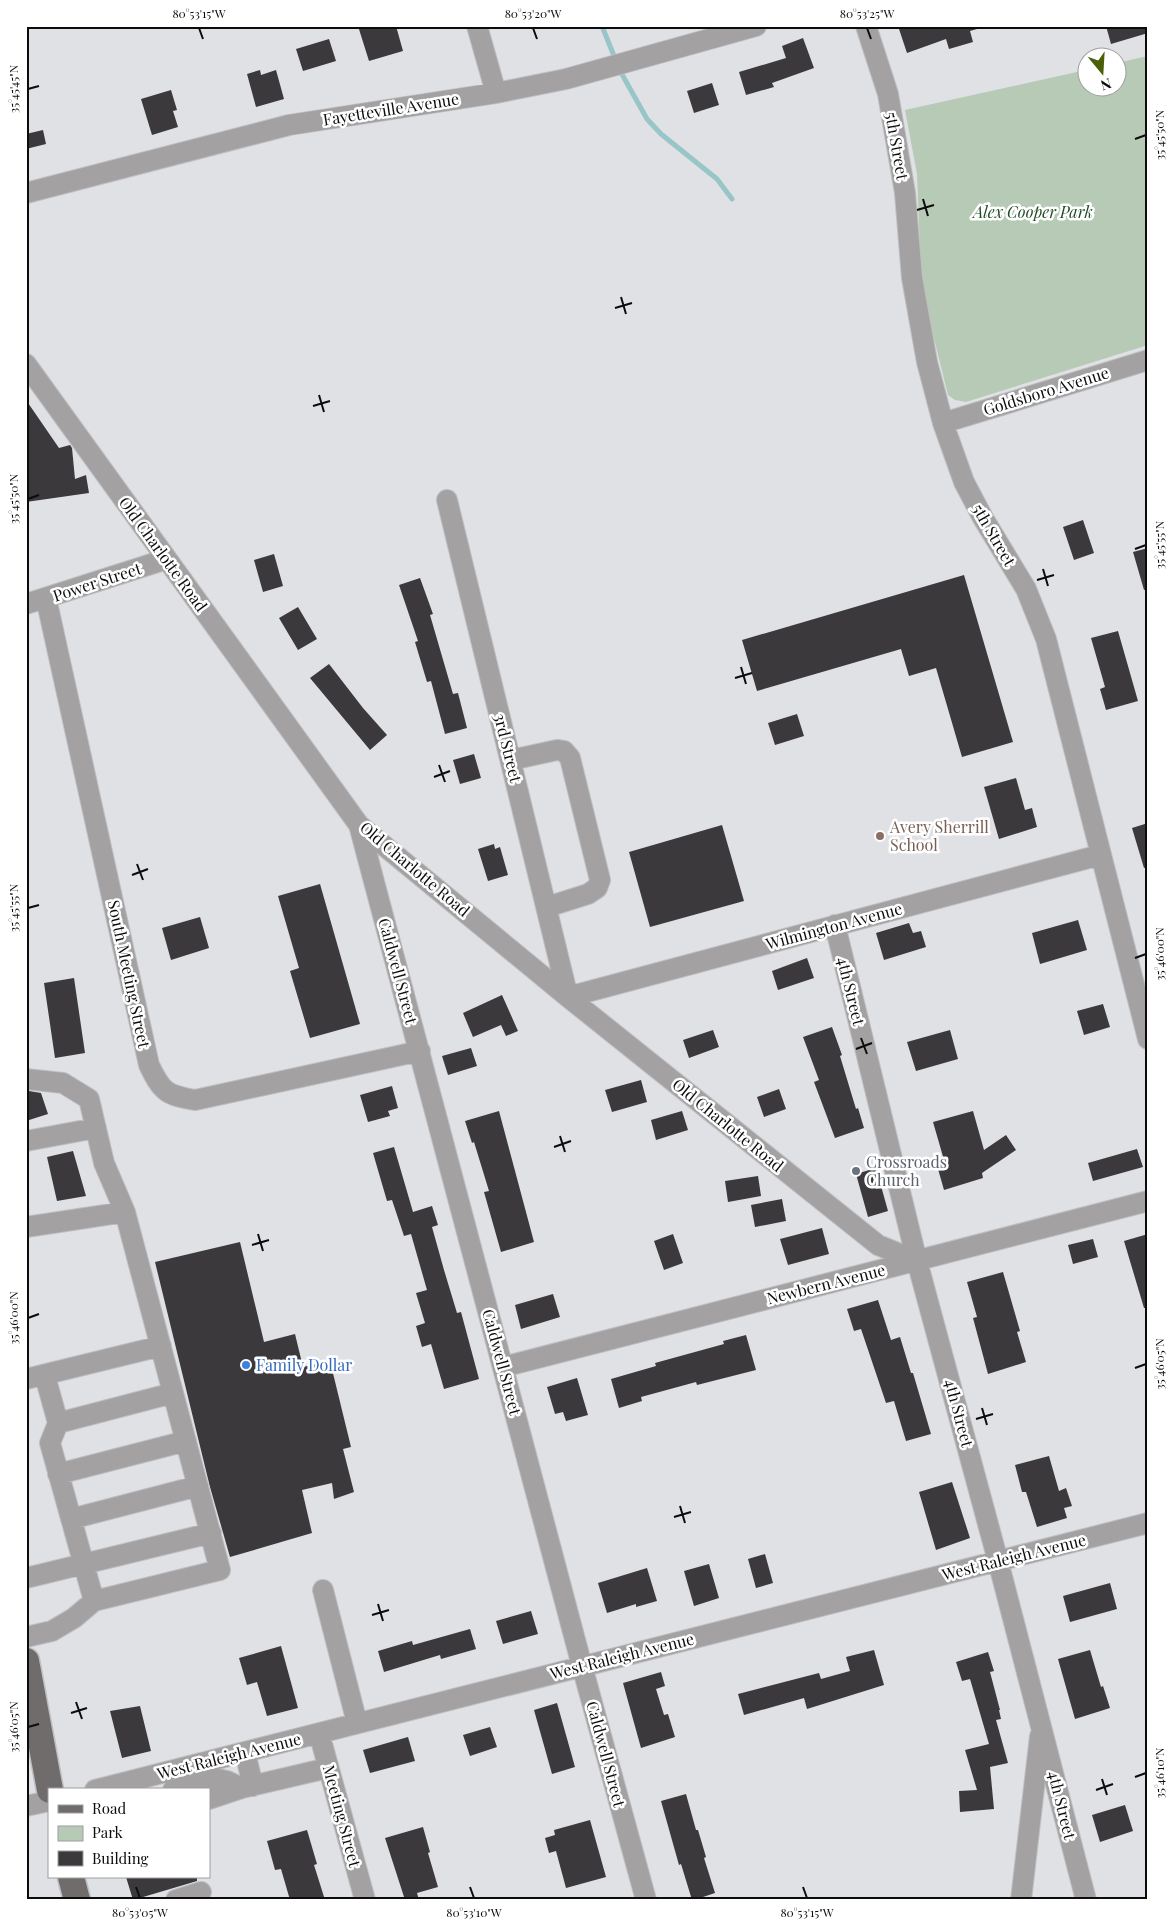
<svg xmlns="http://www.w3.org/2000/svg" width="1174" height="1926" viewBox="0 0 1174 1926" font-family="'Playfair Display',serif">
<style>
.green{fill:#b6cab6}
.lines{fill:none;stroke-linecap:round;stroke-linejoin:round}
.stream{stroke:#97c5c8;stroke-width:5}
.building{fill:#3b393c}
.minor-casing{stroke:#bebfc2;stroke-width:22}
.major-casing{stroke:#bebfc2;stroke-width:29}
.minor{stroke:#a3a1a1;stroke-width:20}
.major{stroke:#706c6c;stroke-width:26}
.ticks{fill:none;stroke:#0c0c0d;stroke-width:2}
.education-dot{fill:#8d6e63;stroke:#fff;stroke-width:2}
.worship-dot{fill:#6b7280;stroke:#fff;stroke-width:2}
.shop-dot{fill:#3f7fe0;stroke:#fff;stroke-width:2}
.labels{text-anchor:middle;stroke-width:5;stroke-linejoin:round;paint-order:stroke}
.street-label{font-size:16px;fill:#0c0c0d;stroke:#fff}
.park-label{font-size:16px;font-style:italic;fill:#224b25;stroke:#fff}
.education-label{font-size:16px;fill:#785e54;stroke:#fff;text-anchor:start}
.worship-label{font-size:16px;fill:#5b616d;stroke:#fff;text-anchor:start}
.shop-label{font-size:16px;fill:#366cbe;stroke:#fff;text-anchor:start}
.neatline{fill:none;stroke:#0c0c0d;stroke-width:2}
.ticks-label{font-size:12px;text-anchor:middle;fill:#0c0c0d}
</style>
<rect width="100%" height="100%" fill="#e0e1e5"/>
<path class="green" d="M1148 56V345L966 402 955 400 948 395 925 302 920 250 917 174 905 110 1086 70V88H1116L1117 63Z"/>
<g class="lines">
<path class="stream" d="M602 26 616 61
M619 69 647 119 661 134 717 179 732 199"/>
</g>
<path class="building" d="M358 26H396L403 51 369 61Z
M898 26H977V29L970 31 973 42 949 49 946 39 907 53Z
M1106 26H1148V33L1111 44Z
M803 38 814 68 772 83 774 87 746 95 739 72 786 58 782 46Z
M329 39 336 61 303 71 296 49Z
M260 70 261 75 276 70 284 99 256 107 247 74Z
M712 83 719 105 694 113 687 91Z
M171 90 177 110 173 111 178 127 152 135 141 99Z
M43 130 46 144 26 149V134Z
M26 400 59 448 70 445 72 448 75 479 86 475 89 493 26 502Z
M1083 520 1094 553 1074 560 1063 527Z
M1148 548V589L1144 590 1133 552Z
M274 554 283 586 263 592 254 560Z
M964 575 1013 742 962 757 936 668 909 676 901 649 757 691 742 640Z
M420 578 433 614 430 615 453 694 458 693 467 728 445 734 431 681 427 682 415 642 418 641 399 585Z
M298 607 317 639 298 650 279 618Z
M1118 631 1138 701 1106 710 1100 689 1105 687 1091 638Z
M329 664 363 708 387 735 370 750 310 678Z
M797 714 804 736 775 745 768 723Z
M474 754 481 778 460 784 453 760Z
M1016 778 1025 810 1032 808 1037 827 999 839 984 787Z
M1148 823V867L1144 868 1132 828Z
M722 825 744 901 650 927 629 852Z
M494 844 495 849 500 847 508 875 488 881 478 849Z
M320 884 360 1024 310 1038 290 971 299 968 278 896Z
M200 917 209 948 171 960 162 928Z
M1078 920 1087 950 1040 964 1032 933Z
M909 923 913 933 921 931 926 947 884 960 876 933Z
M807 958 814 978 778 990 772 971Z
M74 978 85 1053 55 1058 44 983Z
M502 995 518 1031 506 1036 501 1025 473 1037 463 1013Z
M1103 1004 1110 1027 1084 1035 1077 1011Z
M832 1027 842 1055 840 1056 856 1109 858 1108 864 1128 835 1138 814 1082 819 1080 803 1037Z
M713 1030 719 1047 689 1058 683 1040Z
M950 1030 958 1059 916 1071 907 1042Z
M471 1048 477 1066 448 1075 442 1056Z
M641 1080 647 1102 612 1112 605 1090Z
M392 1086 398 1108 388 1111 390 1116 368 1122 360 1095Z
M779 1089 786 1109 764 1117 757 1097Z
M29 1091 41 1093 48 1114 26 1121V1092Z
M499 1111 534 1242 501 1252 484 1192 489 1191 474 1142 472 1143 465 1121Z
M682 1111 688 1130 656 1140 651 1120Z
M973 1111 984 1150 1006 1135 1016 1150 982 1173 983 1178 944 1190 936 1162 944 1160 933 1122Z
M394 1147 413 1212 432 1206 438 1225 432 1227 444 1270 457 1313 461 1312 479 1379 444 1389 431 1344 422 1347 416 1326 425 1323 416 1293 427 1290 411 1234 404 1236 392 1200 387 1201 373 1153Z
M1137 1149 1143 1167 1093 1181 1088 1163Z
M73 1151 86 1196 57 1201 47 1157Z
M876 1168 888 1211 868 1217 856 1174Z
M758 1176 761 1196 728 1202 725 1181Z
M782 1199 786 1221 755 1227 751 1205Z
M822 1228 829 1254 788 1265 780 1239Z
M673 1234 683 1263 664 1270 654 1241Z
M1148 1234V1308H1144L1124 1241Z
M1093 1239 1098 1257 1073 1264 1068 1245Z
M240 1242 264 1342 295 1334 303 1367 330 1361 351 1447 343 1449 354 1492 334 1499 332 1483 302 1490 312 1533 230 1557 210 1487 155 1262Z
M1003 1272 1020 1331 1017 1332 1026 1362 988 1374 973 1318 977 1317 967 1282Z
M553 1294 560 1317 521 1329 515 1305Z
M878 1300 891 1340 900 1337 911 1373H913L931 1434 906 1441 894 1401 886 1403 861 1329 854 1331 847 1309Z
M746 1335 756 1370 697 1385 696 1382 641 1397 642 1401 619 1408 611 1379 656 1366 655 1363 724 1344 723 1341Z
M577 1378 588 1415 566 1421 563 1412 555 1414 547 1387Z
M1049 1456 1059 1491 1066 1488 1072 1506 1064 1508 1067 1518 1037 1527 1026 1492H1022L1015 1465Z
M952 1482 970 1538 936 1550 919 1492Z
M765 1554 773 1583 756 1588 748 1559Z
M709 1564 719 1598 694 1606 684 1571Z
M647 1568 657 1601 636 1607V1604L607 1613 598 1583Z
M1110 1583 1117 1609 1070 1622 1063 1596Z
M531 1611 538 1634 503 1644 496 1621Z
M470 1629 476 1649 441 1659 440 1655 384 1672 378 1651 412 1641 413 1645Z
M281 1646 298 1708 267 1716 257 1682 247 1685 239 1658Z
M874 1650 884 1685 807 1709 804 1698 744 1715 738 1694 819 1673 821 1679 850 1671 846 1657Z
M1090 1650 1101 1687 1103 1686 1110 1708 1075 1719 1058 1659Z
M988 1652 994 1671 990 1672 1000 1710H999L1001 1719 996 1720 1008 1763 990 1767 994 1809 960 1812 959 1791 977 1790 965 1750 989 1744 970 1679 962 1681 956 1662Z
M661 1672 665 1686 656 1689 664 1715 668 1714 675 1737 641 1748 623 1683Z
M557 1703 575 1767 552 1774 534 1710Z
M140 1706 151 1751 122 1758 110 1711Z
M490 1727 497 1747 470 1756 463 1735Z
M408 1737 415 1761 370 1773 363 1750Z
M686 1794 696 1830H698L706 1857 704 1858 715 1893 694 1900H692L681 1864 679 1865 661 1801Z
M1125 1805 1133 1831 1100 1842 1092 1815Z
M590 1820 606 1877 566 1888 556 1851 549 1853 545 1838 555 1835 554 1830Z
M423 1827 430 1852 428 1853 438 1887 417 1893 419 1900H405L385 1838Z
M307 1830 317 1864 314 1865 325 1900H290L281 1869 275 1870 267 1841Z
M126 1877H197V1881L133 1900Z"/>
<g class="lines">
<g class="minor-casing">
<path id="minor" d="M477 26 496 93
M866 26 888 94 905 193 912 278 927 362 943 423 964 482 983 518 1026 589 1046 639 1148 1039
M26 193 289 125 496 93 566 79 756 26
M26 364 359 825 568 997 878 1245 917 1261
M943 423 1148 360
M447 500 568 997 1100 855
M46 598 149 1065C162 1092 166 1095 195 1100L420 1051
M26 604 167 559
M511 760 557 750 564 751 570 758 600 880 597 888 588 894 547 907
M359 825 582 1666 646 1900
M835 925 917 1261 998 1561 1086 1900
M26 1079 63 1083 89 1099 104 1163 125 1212
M26 1141 96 1128
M26 1227 125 1212 220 1570 94 1601 74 1618 52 1631 26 1637
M503 1367 1148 1201
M45 1376 58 1423 50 1443 94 1601
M26 1379 161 1346
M58 1423 173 1393
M58 1474 186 1441
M71 1519 198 1486
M26 1578 211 1533
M323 1590 357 1723
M319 1733 365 1900
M245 1752 253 1786
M95 1790 1148 1523
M173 1790 218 1779 227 1781 242 1788
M209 1799 242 1788 328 1768
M26 1806 49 1801
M176 1900 201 1892
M1021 1900 1040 1736"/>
</g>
<g class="major-casing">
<path id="major" d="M26 1661 50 1790
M71 1877 77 1900"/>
</g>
<use href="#minor" class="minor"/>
<use href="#major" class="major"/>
</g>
<path class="ticks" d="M199 28 203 39M533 28 537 39M867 28 871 39M28 89 39 86M1135 139 1146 135M923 199 928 216M917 210 934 205M621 297 626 314M615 308 632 303M319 395 324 412M313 406 330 401M28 499 39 495M1135 549 1146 545M1043 569 1048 586M1037 580 1054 575M741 667 746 684M735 678 752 673M439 765 445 782M434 777 450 771M137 864 143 880M132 875 148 869M28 908 39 905M1135 958 1146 954M861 1038 867 1054M856 1049 872 1043M560 1136 565 1152M554 1147 571 1141M258 1234 263 1251M252 1245 269 1240M28 1318 39 1314M1135 1368 1146 1364M982 1408 987 1425M976 1419 993 1414M680 1506 685 1523M674 1517 691 1512M378 1604 383 1621M372 1615 389 1610M76 1702 82 1719M71 1713 87 1708M28 1727 39 1724M1135 1777 1146 1773M1102 1779 1107 1795M1096 1790 1113 1784M136 1887 140 1898M470 1887 474 1898M803 1887 807 1898"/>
<circle class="education-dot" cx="880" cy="836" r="5"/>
<circle class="worship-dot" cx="856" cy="1171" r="5"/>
<circle class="shop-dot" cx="246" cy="1365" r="5"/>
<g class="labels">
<g class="street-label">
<text transform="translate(391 109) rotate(-9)" y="6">Fayetteville Avenue</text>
<text transform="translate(897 146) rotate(80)" y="6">5th Street</text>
<text transform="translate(1046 391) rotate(-17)" y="6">Goldsboro Avenue</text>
<text transform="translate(994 535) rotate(60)" y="6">5th Street</text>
<text transform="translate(163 554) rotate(54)" y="6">Old Charlotte Road</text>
<text transform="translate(97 582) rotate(-18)" y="6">Power Street</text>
<text transform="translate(508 748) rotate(76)" y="6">3rd Street</text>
<text transform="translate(415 869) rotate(40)" y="6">Old Charlotte Road</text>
<text transform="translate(834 926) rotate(-15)" y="6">Wilmington Avenue</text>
<text transform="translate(398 971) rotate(75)" y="6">Caldwell Street</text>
<text transform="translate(129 974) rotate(78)" y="6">South Meeting Street</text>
<text transform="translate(851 991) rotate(76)" y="6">4th Street</text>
<text transform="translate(728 1125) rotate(39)" y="6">Old Charlotte Road</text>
<text transform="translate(826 1284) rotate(-14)" y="6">Newbern Avenue</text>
<text transform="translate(502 1362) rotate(75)" y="6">Caldwell Street</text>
<text transform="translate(959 1413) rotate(75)" y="6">4th Street</text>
<text transform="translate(1014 1557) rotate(-14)" y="6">West Raleigh Avenue</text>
<text transform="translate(622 1656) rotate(-14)" y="6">West Raleigh Avenue</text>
<text transform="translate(606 1754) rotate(75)" y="6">Caldwell Street</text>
<text transform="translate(229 1756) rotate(-14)" y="6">West Raleigh Avenue</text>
<text transform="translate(1062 1805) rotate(76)" y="6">4th Street</text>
<text transform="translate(342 1816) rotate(75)" y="6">Meeting Street</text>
</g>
<g class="park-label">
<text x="1033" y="218">Alex Cooper Park</text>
</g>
<g class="education-label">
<text x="890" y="833">Avery Sherrill<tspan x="890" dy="18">School</tspan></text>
</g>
<g class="worship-label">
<text x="866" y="1168">Crossroads<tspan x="866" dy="18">Church</tspan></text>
</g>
<g class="shop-label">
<text x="256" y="1371">Family Dollar</text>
</g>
</g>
<rect width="1174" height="1926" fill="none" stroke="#ffffff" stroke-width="55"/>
<rect x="48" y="1788" width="162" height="90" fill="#ffffff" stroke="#9e9e9e"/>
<rect x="58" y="1805" width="25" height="8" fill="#706c6c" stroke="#9e9e9e"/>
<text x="92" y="1814" font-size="15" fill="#0c0c0d">Road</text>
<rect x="58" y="1826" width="25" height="15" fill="#b6cab6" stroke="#9e9e9e"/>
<text x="92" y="1838" font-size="15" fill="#0c0c0d">Park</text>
<rect x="58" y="1851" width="25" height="15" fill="#3b393c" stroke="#9e9e9e"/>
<text x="92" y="1864" font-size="15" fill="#0c0c0d">Building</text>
<g transform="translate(1102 72) rotate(162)"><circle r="24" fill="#ffffff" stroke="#9e9e9e"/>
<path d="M0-4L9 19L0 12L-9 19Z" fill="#4a5f08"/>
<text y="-8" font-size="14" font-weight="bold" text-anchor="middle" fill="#0c0c0d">N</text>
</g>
<rect x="28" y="28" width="1118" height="1870" class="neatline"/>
<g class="ticks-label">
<text x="199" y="18">80°53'15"W</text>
<text x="533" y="18">80°53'20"W</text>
<text x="867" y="18">80°53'25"W</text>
<text transform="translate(14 89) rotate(-90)" y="4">35°45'45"N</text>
<text transform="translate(1160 135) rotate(-90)" y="4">35°45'50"N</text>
<text transform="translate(14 499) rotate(-90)" y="4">35°45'50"N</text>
<text transform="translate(1160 545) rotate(-90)" y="4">35°45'55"N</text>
<text transform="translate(14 908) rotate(-90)" y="4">35°45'55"N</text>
<text transform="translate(1160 954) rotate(-90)" y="4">35°46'00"N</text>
<text transform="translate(14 1318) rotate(-90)" y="4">35°46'00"N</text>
<text transform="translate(1160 1364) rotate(-90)" y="4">35°46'05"N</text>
<text transform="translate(14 1727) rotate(-90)" y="4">35°46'05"N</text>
<text transform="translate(1160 1773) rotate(-90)" y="4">35°46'10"N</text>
<text x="140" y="1917">80°53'05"W</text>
<text x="474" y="1917">80°53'10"W</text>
<text x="807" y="1917">80°53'15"W</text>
</g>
</svg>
